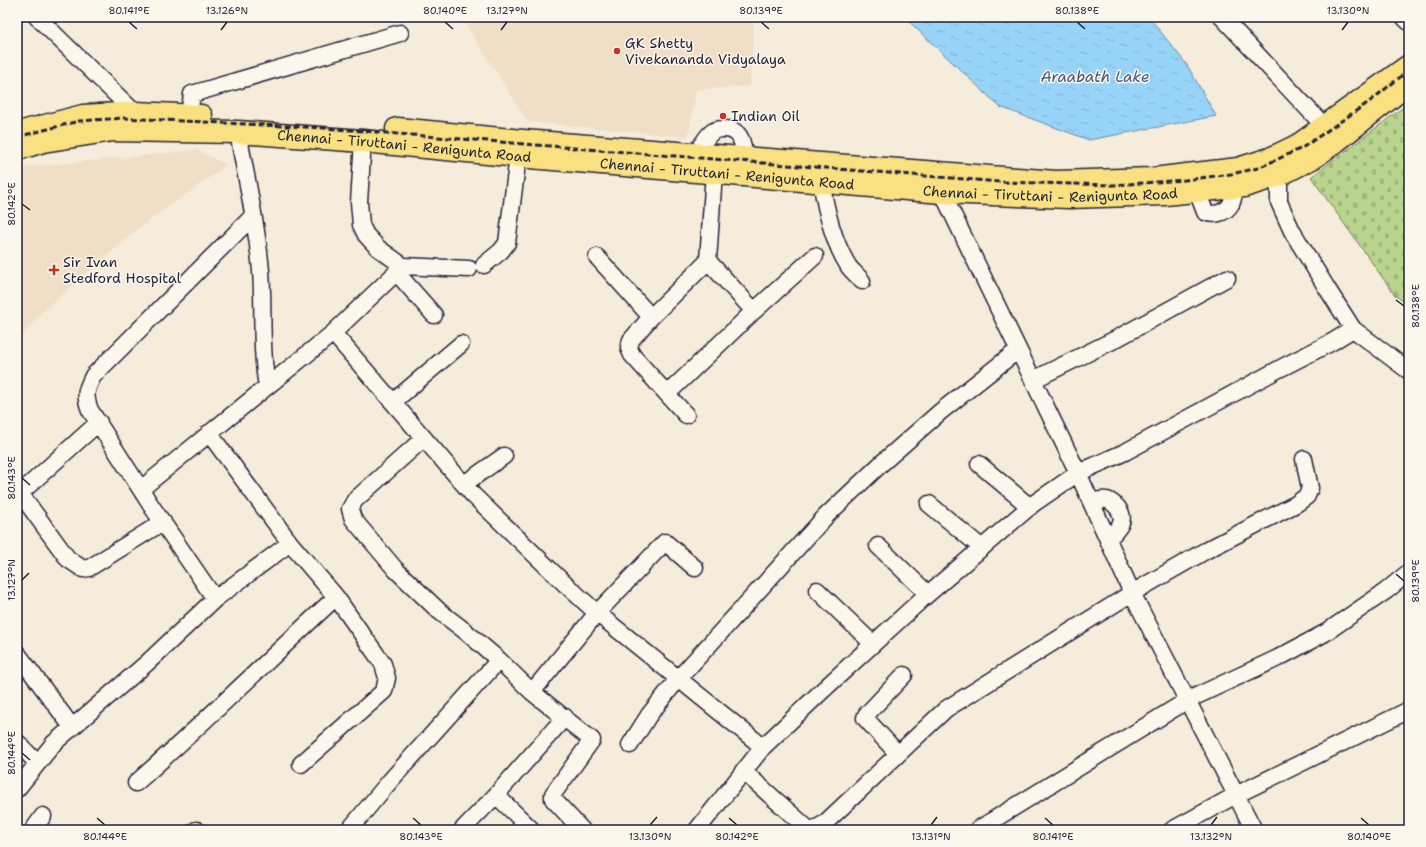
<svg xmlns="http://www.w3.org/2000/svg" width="1426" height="847" viewBox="0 0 1426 847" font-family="'Shantell Sans',sans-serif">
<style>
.built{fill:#f0dfc6}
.cemetery{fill:url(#cemetery-stones);stroke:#6e7c64}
.water{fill:url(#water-ripples);stroke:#698cac}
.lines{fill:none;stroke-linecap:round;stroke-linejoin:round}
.minor-casing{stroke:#22223b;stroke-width:19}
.highway-casing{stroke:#22223b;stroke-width:25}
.minor{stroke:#fbf7ec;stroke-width:16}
.highway{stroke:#f9e181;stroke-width:22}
.rail{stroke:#22223b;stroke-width:3;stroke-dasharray:6 3;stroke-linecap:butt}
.ticks{fill:none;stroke:#22223b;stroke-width:1.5}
.poi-dot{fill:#c8321e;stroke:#fbf7ec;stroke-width:1.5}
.labels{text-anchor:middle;stroke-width:3;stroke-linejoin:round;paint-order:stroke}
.poi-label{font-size:14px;fill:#22223b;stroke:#fbf7ec;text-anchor:start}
.street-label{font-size:14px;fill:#22223b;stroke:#fbf7ec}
.water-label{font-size:15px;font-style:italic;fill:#455774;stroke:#fbf7ec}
.neatline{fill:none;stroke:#22223b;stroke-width:1.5}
.ticks-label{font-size:10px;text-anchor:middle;fill:#22223b}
</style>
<defs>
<pattern id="cemetery-stones" width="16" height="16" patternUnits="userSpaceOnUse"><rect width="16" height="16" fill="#b9d58d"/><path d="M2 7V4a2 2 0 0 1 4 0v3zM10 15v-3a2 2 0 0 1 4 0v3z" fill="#9fb77b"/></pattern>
<pattern id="water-ripples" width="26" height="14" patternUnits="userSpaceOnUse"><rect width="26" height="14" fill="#98d3f8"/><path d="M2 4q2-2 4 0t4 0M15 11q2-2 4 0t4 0" fill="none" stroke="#83b5d6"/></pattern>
</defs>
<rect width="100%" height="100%" fill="#f6ecdb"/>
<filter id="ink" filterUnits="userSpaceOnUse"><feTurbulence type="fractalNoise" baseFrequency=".025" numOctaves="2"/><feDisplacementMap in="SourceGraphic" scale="8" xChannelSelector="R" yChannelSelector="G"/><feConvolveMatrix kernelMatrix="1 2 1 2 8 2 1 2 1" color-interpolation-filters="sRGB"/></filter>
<g filter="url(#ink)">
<path class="built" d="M461 17H754L750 86 696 90 688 137 528 122Z
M197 150 227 165 139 228 42 312 17 342V168Z"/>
<path class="cemetery" d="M1409 103V306L1395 295 1311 177Z"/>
<path class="water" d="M904 17H1149L1187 65 1216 116 1089 140 1000 107Z"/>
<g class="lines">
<g class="minor-casing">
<path id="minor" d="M37 17 135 113V120
M1222 17 1325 127
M1404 17 1409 22
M189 116 192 94 400 33
M238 132C246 178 257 224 261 271 264 309 260 348 267 386
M363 141 359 202 361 225 366 235 378 248 403 266 469 269
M696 154C701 147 705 138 711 133 714 130 718 129 723 129 741 128 743 143 745 158
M1279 165V202L1292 231 1328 290 1353 329 1409 371
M821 181C826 210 833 242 849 267 853 272 858 276 862 281
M943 184 942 192 1078 473 1132 593 1254 830
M1197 191 1205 212C1214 216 1226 213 1231 204 1234 199 1234 192 1234 187
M597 257 651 317
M708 261 651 317 631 340 629 348 632 355 667 394 754 311 708 261 714 172
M484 265 501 251 507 243 518 156
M396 272 434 315
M754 311 815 256
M333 333 473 495 564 583 597 613 763 747
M1033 380 1114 340 1227 278
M667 394 686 415
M393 402 461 344
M209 433 290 543 336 597 383 664 387 678 384 691 301 764
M424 438 355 500 350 509 353 519 396 570 439 611 465 631 499 660 532 692 592 740 553 794V799L582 830
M979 464 1030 507
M464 484 504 456
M141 489 333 333 403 266
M20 493 68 559 83 569 89 568 163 522
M17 496 99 422
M1091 501C1096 501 1102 499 1107 500 1111 501 1114 504 1117 507 1128 520 1118 529 1108 539
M929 504 982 548
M878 546 928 594
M817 590 873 644
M215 599 152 507 90 410C84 395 86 390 93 376L253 216
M17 653 72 727
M532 692 597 613 665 542 695 568
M17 742 37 763
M630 745 649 715 678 679 826 516 882 463 940 412 1018 350
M898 754 865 718 866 715 904 675
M743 771 807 828C814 831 819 827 825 823L946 709 1132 593 1205 551 1296 504 1307 496 1310 488 1304 459
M136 783C204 723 269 659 336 597
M17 789 54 743 147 663 215 599 290 543
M33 830 43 816
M196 830H197
M349 830 390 781 499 660
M462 830 496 795
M532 830 496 795 565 717
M697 830 763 747 823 690 921 600 1033 504 1078 473 1125 452 1279 369 1332 342 1353 329
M977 830 1188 700 1278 658 1325 633 1386 591 1409 572
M1172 830 1236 795 1405 712"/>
</g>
<g class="highway-casing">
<g id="highway">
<path d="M397 129 523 141 1056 182 1153 179 1238 169 1270 159 1299 145 1409 66"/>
<path d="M26 131 83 116 135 113 201 116"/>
<path id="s1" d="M17 149 43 141 113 130 238 132 363 141 518 156 942 192 1069 197 1165 194 1244 186 1279 175 1314 157 1336 141 1409 83"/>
</g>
</g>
<use href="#minor" class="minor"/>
<use href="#highway" class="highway"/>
<path class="rail" d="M17 137 79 121 124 118 324 128 1001 182 1113 185 1185 180 1231 174 1258 168 1302 148 1369 102 1409 70"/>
</g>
</g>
<path class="ticks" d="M129 22 137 29M445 22 453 29M761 22 769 29M1077 22 1085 29M221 30 227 22M501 30 507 22M1342 30 1348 22M22 204 30 210M1396 300 1404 306M22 478 30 485M1396 574 1404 581M22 580 29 573M22 753 30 760M97 818 105 825M413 818 421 825M729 818 737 825M1045 818 1053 825M1361 818 1369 825M650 825 657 817M931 825 937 817M1211 825 1217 817"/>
<g class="poi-dot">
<circle cx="617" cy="51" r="4"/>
<circle cx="723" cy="116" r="4"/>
<path d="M52 264h4v4h4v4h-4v4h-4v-4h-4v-4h4z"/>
</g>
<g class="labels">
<g class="poi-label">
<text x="625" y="48">GK Shetty<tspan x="625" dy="16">Vivekananda Vidyalaya</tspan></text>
<text x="731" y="121">Indian Oil</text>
<text x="63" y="267">Sir Ivan<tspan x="63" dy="16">Stedford Hospital</tspan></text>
</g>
<g class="street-label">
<text dy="5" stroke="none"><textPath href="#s1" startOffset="390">Chennai - Tiruttani - Renigunta Road</textPath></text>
<text dy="5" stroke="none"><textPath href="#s1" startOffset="714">Chennai - Tiruttani - Renigunta Road</textPath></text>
<text dy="5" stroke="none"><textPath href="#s1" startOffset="1038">Chennai - Tiruttani - Renigunta Road</textPath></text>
</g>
<g class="water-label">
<text x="1095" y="82">Araabath Lake</text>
</g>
</g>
<rect width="1426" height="847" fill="none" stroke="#fbf7ec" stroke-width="44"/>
<rect x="22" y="22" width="1382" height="803" class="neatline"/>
<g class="ticks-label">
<text x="129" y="14">80.141°E</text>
<text x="227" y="14">13.126°N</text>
<text x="445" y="14">80.140°E</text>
<text x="507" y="14">13.127°N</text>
<text x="761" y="14">80.139°E</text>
<text x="1077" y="14">80.138°E</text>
<text x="1348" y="14">13.130°N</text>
<text transform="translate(11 204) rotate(-90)" y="4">80.142°E</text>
<text transform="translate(1415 306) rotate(-90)" y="4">80.138°E</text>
<text transform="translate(11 478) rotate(-90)" y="4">80.143°E</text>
<text transform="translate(11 580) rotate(-90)" y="4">13.127°N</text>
<text transform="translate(1415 581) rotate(-90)" y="4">80.139°E</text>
<text transform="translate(11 753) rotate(-90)" y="4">80.144°E</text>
<text x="105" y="840">80.144°E</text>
<text x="421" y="840">80.143°E</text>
<text x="650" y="840">13.130°N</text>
<text x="737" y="840">80.142°E</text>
<text x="931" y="840">13.131°N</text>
<text x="1053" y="840">80.141°E</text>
<text x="1211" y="840">13.132°N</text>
<text x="1369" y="840">80.140°E</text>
</g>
</svg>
